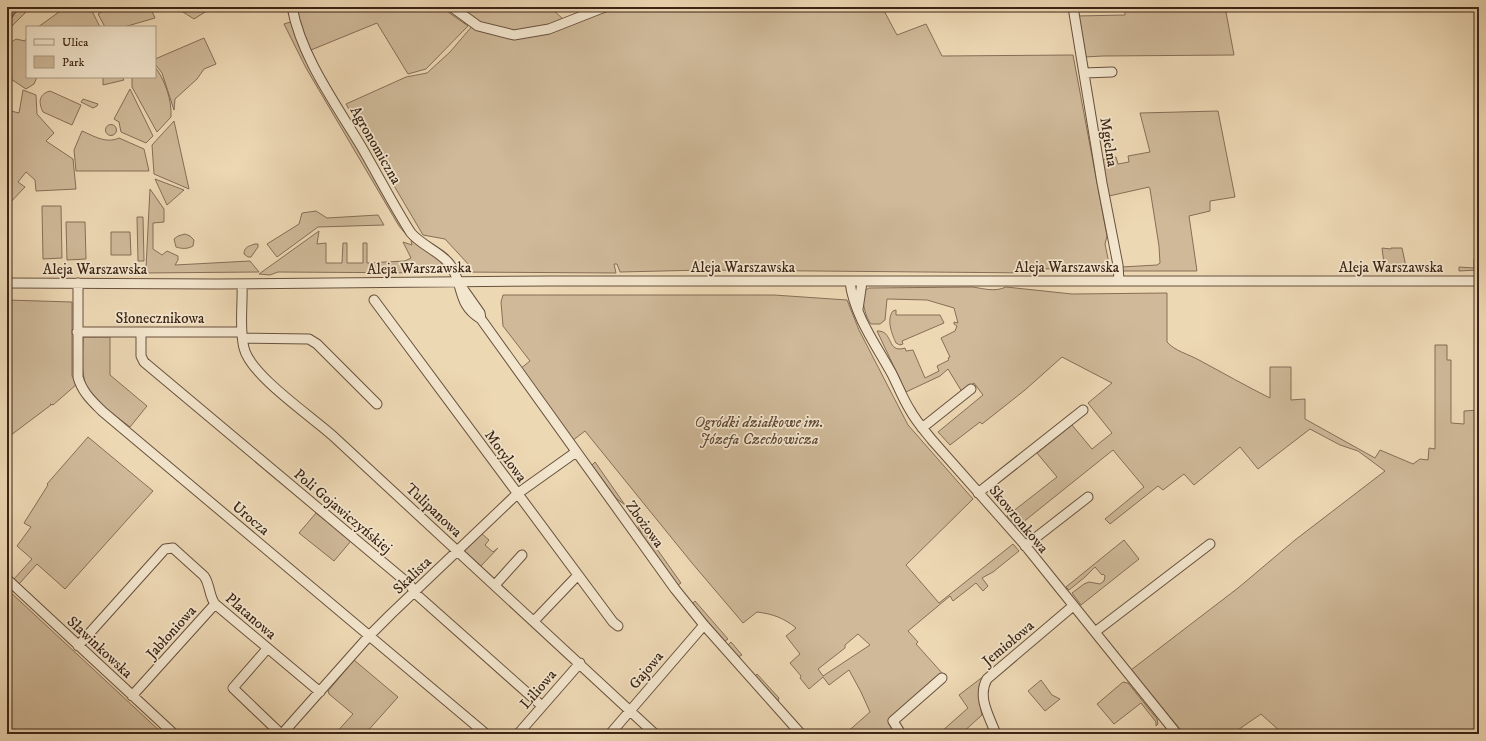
<svg xmlns="http://www.w3.org/2000/svg" width="1486" height="741" viewBox="0 0 1486 741" font-family="'IM FELL DW Pica',serif">
<style>
.green{fill:#cfb999;stroke:#866e57;fill-rule:evenodd}
.lines{fill:none;stroke-linecap:round;stroke-linejoin:round}
.stream{stroke:#826b54;stroke-width:2}
.minor-casing{stroke:#68513d;stroke-width:11}
.minor{stroke:#f3e6ce;stroke-width:9}
.labels{text-anchor:middle;stroke-width:3.5;stroke-linejoin:round;paint-order:stroke}
.street-label{font-size:15px;fill:#3c2415;stroke:#f3e6ce}
.park-label{font-size:15px;font-style:italic;fill:#614936;stroke:#f3e6ce}
</style>
<rect width="100%" height="100%" fill="#edd8b4"/>
<filter id="stains"><feTurbulence type="fractalNoise" baseFrequency=".005" numOctaves="4"/><feColorMatrix values="0 0 0 0 .2 0 0 0 0 .09 0 0 0 0 .02 0 0 0 .5 -.17"/></filter>
<radialGradient id="worn" r=".72"><stop offset=".6" stop-color="#630" stop-opacity="0"/><stop offset="1" stop-color="#630" stop-opacity=".3"/></radialGradient>
<path class="green" d="M10 7H31L7 31V16Z
M66 7H91V9L100 27H38Z
M113 7H150L155 18 124 27H105L98 14 106 9Z
M171 7H213L194 19 183 12Z
M295 7H441L468 26 426 69 408 74 377 23 311 50 297 22Z
M457 7H550L564 20 548 26 513 33 479 24Z
M614 7H882L897 35 926 24 942 56 1073 55 1107 236 1105 244 1110 268 1038 269 1034 273 705 270 620 272 617 264H614L616 273 458 272 457 267 470 266 445 239 423 235 346 104 406 77 427 73 450 52 473 25 508 38 602 12Z
M1124 7H1225L1234 55 1103 56 1084 57 1076 16 1125 15V10H1124Z
M294 21 301 41 414 237 409 238 399 226 306 68 284 24Z
M27 37V77H37L34 84 26 89 11 79 7 75V45L16 39 25 41Z
M204 38 216 64 204 69 197 79 175 99 174 110 162 73 155 64V59Z
M155 67C165 80 172 100 171 117L157 132 132 87V77H155Z
M103 77H122L124 80 103 85Z
M130 89 153 136 146 143 121 132 119 122 114 119Z
M23 90 36 95 37 114 54 133 46 141 73 159 76 189 36 191 35 180 26 172 18 182 25 187 7 206V110L19 113Z
M50 91 81 105 72 125 43 112C38 102 39 94 50 91Z
M83 99 98 104 97 106 93 108 81 102Z
M1218 111 1235 197 1210 201V211L1189 216 1197 271H1122L1121 267 1157 265 1160 263 1159 246 1150 189 1149 187 1109 196 1101 160 1116 157 1118 164 1129 162 1128 156 1150 152 1140 113Z
M174 121 189 189 154 174 152 145Z
M105.5 130a5.5 5.5 0 1 1 11 0a5.5 5.5 0 1 1-11 0Z
M82 131C94 136 106 144 119 138L144 149 149 171H76L74 150Z
M155 179 184 190 167 205Z
M150 189 164 209V222L153 223V249L162 255 167 251 178 256V260L175 265 250 261 259 272 141 273 144 268H146Z
M42 206H61L62 258 43 259Z
M316 211 327 218 378 215 384 225 318 227 277 257 267 244 299 224 302 213Z
M137 217H143L144 261H138Z
M66 222H85L86 259 67 260Z
M319 231 317 244 326 243V263H342L343 243H347V263H363V243H367V263L405 261 411 258 403 242 412 245 411 241 412 240 439 260 445 267V271L441 273 278 272 270 275 259 274Z
M111 232H130L131 255H111Z
M185 234 190 236 194 240 193 246C188 249 182 249 176 247L174 239 178 236Z
M255 244H258V247L251 257H248L244 254C244 247 249 246 255 244Z
M1382 248 1391 249V248H1402L1407 271H1385Z
M1479 258V270L1459 271V267L1474 268V259Z
M973 287C985 289 995 292 1006 287L1072 294 1167 293V342C1175 351 1188 354 1199 360 1223 373 1246 386 1270 398V367H1291V400L1305 399V419L1375 458 1380 450 1413 464 1420 459 1428 460 1429 448 1435 449V345H1447V360H1451V423L1464 424V411L1479 410V461H1477V511L1479 512V734H1283L1261 714 1232 734H1184L1131 670 1238 588 1295 540 1385 471 1358 451 1340 445 1310 429 1258 469 1240 447 1194 485 1184 474 1163 490 1158 486 1110 524 1105 519 1144 487 1113 450 1017 527 1007 516 1057 477 1037 453 1072 425 1092 449 1112 433 1088 403 1112 383 1062 357 1025 390 982 424 980 422 950 445 938 432 983 395 974 383 962 392 948 369 940 376 906 392 877 331C894 330 886 354 905 348L906 351 913 350 925 378 939 371 937 366 949 360 948 358 950 357 941 338 955 331 957 326 954 324V322L958 323 954 308 927 300 887 299 885 320 880 324H871C865 317 858 292 869 288Z
M503 295H774L847 300 859 330 908 425 973 499 906 565 939 603 1013 544 1019 551 993 572 982 578 988 586 983 591 976 583 953 601 950 596 908 631 918 642 916 644 943 674 889 720 898 734H845L870 712 861 692 849 670 829 685 823 677 809 689 800 678 801 676 790 663 800 654 786 636 796 628C784 618 773 614 757 612L743 623 692 563 585 431 572 441 520 369 530 361 503 326 501 302ZM858 634 870 645 823 676 818 669 845 648V645Z
M7 300 72 302V376L77 384 53 405 50 404 51 405 7 438Z
M896 310V315H940L944 323 902 341 903 344 900 345 896 343C892 334 886 320 893 311Z
M83 337H110V375L147 406 130 427C115 415 87 397 84 378 81 365 83 350 83 337Z
M88 437 153 491 65 589 37 564 19 584 14 579 32 559 17 546 31 527 24 523 48 485 47 484Z
M595 462 625 505 616 498 592 465Z
M316 513 351 541 334 561 299 533Z
M640 525 681 583 678 585 643 536 638 526Z
M482 534 489 540 485 545 493 552 498 548 481 566 464 551Z
M1124 540 1139 559 1081 605 1072 593 1084 584 1089 582 1100 584 1104 581 1105 576 1103 574 1102 575 1095 567 1085 577 1069 590 1066 587Z
M7 589 163 734H7Z
M695 601 728 639 725 641 692 604Z
M731 642 742 655 738 657 728 645Z
M354 660 398 697 365 734H335L353 714 329 694 328 691Z
M757 674 779 698 778 701 755 676Z
M984 676C977 690 979 701 982 715L961 734H942L941 732 968 708 959 695Z
M1041 680 1052 695 1060 699 1045 711 1028 691Z
M1123 682 1128 683 1157 719 1158 724 1156 726V722L1141 703 1114 724 1097 704Z"/>
<g class="lines">
<path class="stream" d="M7 24 19 7"/>
<g class="minor-casing">
<path id="minor" d="M292 7C301 56 335 103 361 146 378 175 393 205 411 233 422 246 443 253 451 266 464 286 457 305 481 319L675 589 704 625 801 734
M452 7 478 26 514 35 549 29 605 7
M1073 7 1102 183 1118 265 1119 281
M1084 73 1112 72
M850 282C854 315 876 345 892 374 898 386 903 399 910 410 916 421 924 430 932 440L1024 544 1177 734
M7 283 217 284 549 281H1479
M78 283V377C82 392 92 401 102 411L486 734
M242 284C243 304 239 329 244 348 250 375 311 416 333 436L655 734
M461 286 480 313 481 319
M374 300 613 622 618 626
M858 309 862 282
M77 332H242
M141 332V356L144 362 410 585 416 594 542 706
M243 338 309 339 317 344 377 404
M922 428 971 389
M978 493 1083 410
M1025 546 1088 497
M7 579 174 734
M495 585 522 555
M534 621 578 575
M1095 632 1210 544
M78 646 165 549 173 548 204 576C210 584 209 596 215 604L320 692
M267 649 233 688 281 734
M132 696 215 604
M282 734 369 636 391 614 517 494 576 452
M518 734 580 663
M610 734 704 625
M901 734 893 721 942 678
M996 734C989 716 977 697 987 679L1073 606"/>
</g>
<use href="#minor" class="minor"/>
</g>
<g class="labels">
<g class="street-label">
<text transform="translate(1109 142) rotate(81)" y="5">Mgielna</text>
<text transform="translate(376 145) rotate(60)" y="5">Agronomiczna</text>
<text x="743" y="272">Aleja Warszawska</text>
<text x="1067" y="272">Aleja Warszawska</text>
<text x="1391" y="272">Aleja Warszawska</text>
<text transform="translate(419 268) rotate(-1)" y="5">Aleja Warszawska</text>
<text x="95" y="274">Aleja Warszawska</text>
<text x="160" y="323">Słonecznikowa</text>
<text transform="translate(506 456) rotate(54)" y="5">Motylowa</text>
<text transform="translate(434 510) rotate(43)" y="5">Tulipanowa</text>
<text transform="translate(343 511) rotate(40)" y="5">Poli Gojawiczyńskiej</text>
<text transform="translate(251 518) rotate(40)" y="5">Urocza</text>
<text transform="translate(1019 519) rotate(50)" y="5">Skowronkowa</text>
<text transform="translate(645 524) rotate(54)" y="5">Zbożowa</text>
<text transform="translate(412 575) rotate(-44)" y="5">Skalista</text>
<text transform="translate(251 616) rotate(41)" y="5">Platanowa</text>
<text transform="translate(171 632) rotate(-48)" y="5">Jabłoniowa</text>
<text transform="translate(1008 643) rotate(-40)" y="5">Jemiołowa</text>
<text transform="translate(100 647) rotate(43)" y="5">Sławinkowska</text>
<text transform="translate(646 670) rotate(-50)" y="5">Gajowa</text>
<text transform="translate(538 689) rotate(-49)" y="5">Liliowa</text>
</g>
<g class="park-label">
<text x="759" y="427">Ogródki działkowe im.<tspan x="759" dy="17">Józefa Czechowicza</tspan></text>
</g>
</g>
<rect width="1486" height="741" fill="none" stroke="#edd8b4" stroke-width="24"/>
<rect x="8" y="8" width="1470" height="725" fill="none" stroke="#3c2415" stroke-width="2"/>
<rect x="12" y="12" width="1462" height="717" fill="none" stroke="#3c2415"/>
<rect x="26" y="26" width="130" height="52" fill="#f3e6ce" stroke="#aa9884"/>
<rect x="34" y="39" width="20" height="6" fill="#f3e6ce" stroke="#aa9884"/>
<text x="62" y="46" font-size="12" fill="#3c2415">Ulica</text>
<rect x="34" y="56" width="20" height="12" fill="#cfb999" stroke="#aa9884"/>
<text x="62" y="66" font-size="12" fill="#3c2415">Park</text>
<rect width="100%" height="100%" filter="url(#stains)"/>
<rect width="100%" height="100%" fill="url(#worn)"/>
</svg>
